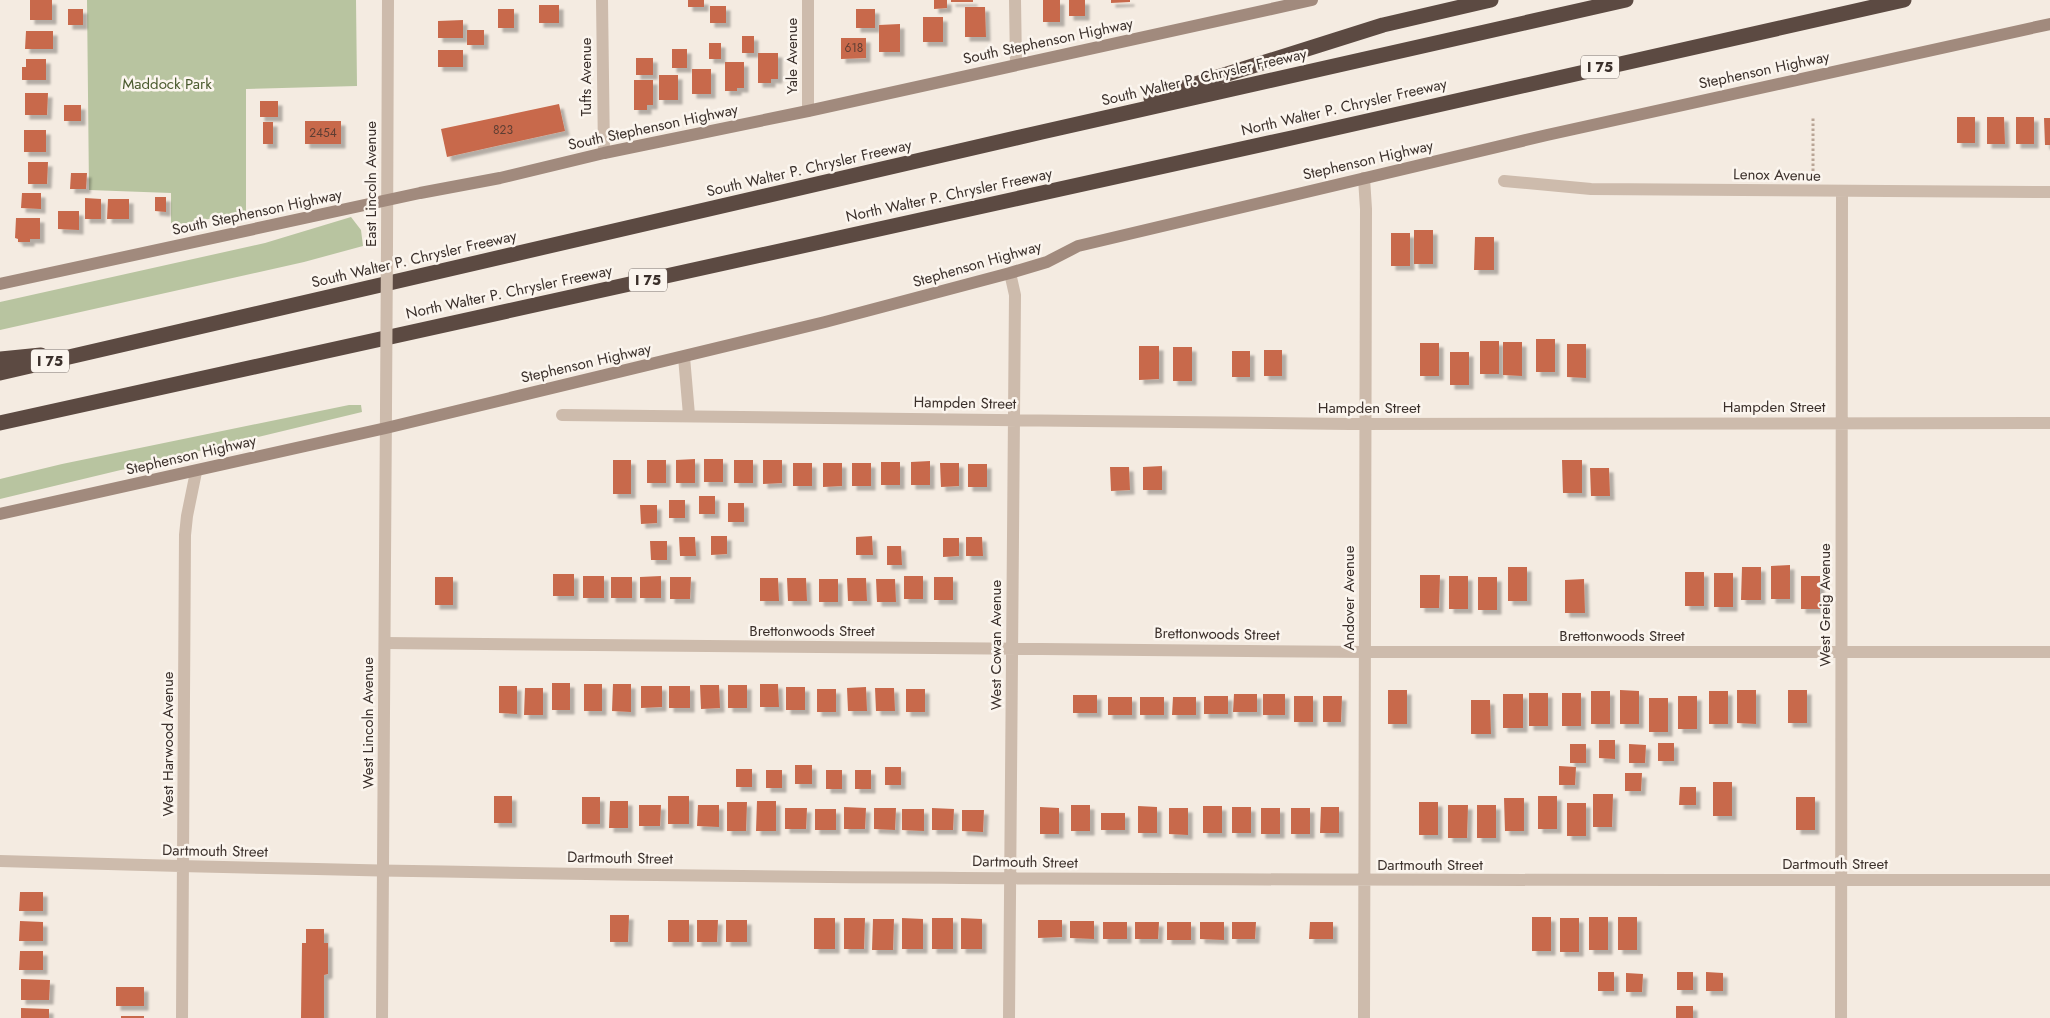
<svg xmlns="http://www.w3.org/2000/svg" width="2050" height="1018" viewBox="0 0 2050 1018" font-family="Jost,sans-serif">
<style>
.green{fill:#b8c4a0}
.building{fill:#c8694b;filter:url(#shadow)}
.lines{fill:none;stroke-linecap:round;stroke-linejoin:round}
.path{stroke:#b9a596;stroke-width:3;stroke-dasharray:2.5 2.5;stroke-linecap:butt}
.minor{stroke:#cdbbac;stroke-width:12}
.tertiary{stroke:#cdbbac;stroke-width:12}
.secondary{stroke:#a18a7d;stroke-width:12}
.motorway{stroke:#5c4a42;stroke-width:15}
.tertiary-bridge{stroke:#cdbbac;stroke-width:12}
.labels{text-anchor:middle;stroke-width:5;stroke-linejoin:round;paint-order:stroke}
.number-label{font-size:12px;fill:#5e3e33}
.shield{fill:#fbf5ee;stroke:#756b66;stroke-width:1}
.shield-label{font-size:14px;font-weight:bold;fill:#3b302b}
.street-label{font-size:15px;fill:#3b302b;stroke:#fbf5ee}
.park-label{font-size:15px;fill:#4a5a2e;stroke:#fbf5ee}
</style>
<defs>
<filter id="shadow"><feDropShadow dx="4.5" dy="4.5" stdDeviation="1" flood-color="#0004"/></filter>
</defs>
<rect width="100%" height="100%" fill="#f4ebe1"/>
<path class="green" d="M87 0H356L357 86 246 89V211L171 227V193L89 190Z
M351 217 361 230 363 246 304 262 0 330V302L265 243Z
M349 405H361L362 412 0 499V479L62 464Z"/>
<path class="building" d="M30 0H52V20H30Z
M688 0H704V7H688Z
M934 0H947V8L934 9Z
M951 0H973V2H951Z
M1043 0H1060V22H1043Z
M1069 0H1085V16H1069Z
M1111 0H1130V2L1111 3Z
M539 5H559V23H539Z
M710 6H726V23H710Z
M965 7H985L986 37H965Z
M68 9H83V25H68Z
M498 9H514V28H498Z
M856 9H875V28H856Z
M923 17H943V42H923Z
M463 20V38H438V21Z
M900 24V52H879V25Z
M467 30H484V45H467Z
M26 31H53V49H25Z
M742 36H754V53H742Z
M841 38H866V58L841 59Z
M709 43H721V59H709Z
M672 49H687V68H672Z
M438 50H463V67H438Z
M758 53H778V79H771V83H758Z
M636 58H653V75H636Z
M26 59H46V80H22V67H26Z
M725 62H744V88H737V91H725Z
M692 69H711V94H692Z
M659 75H678V100H659Z
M634 80H653V105H647V110H634Z
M25 93H48L47 115H25Z
M260 101H278V117H260Z
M559 104 565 131 447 157 441 129Z
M64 105H81V121H64Z
M1957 117H1975V143H1957Z
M1987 117H2004L2005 144H1987Z
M2016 117H2034V144H2016Z
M2044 118H2050V145H2045Z
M305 121H341V144H305Z
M263 122H273V144H263Z
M24 130H46V152H24Z
M28 162H48L47 184H28Z
M71 173H87L86 189H70Z
M22 193H41V209L21 208Z
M155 197H166V212L155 211Z
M85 198 101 199V219H85Z
M108 199H129V219H107Z
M58 211H79V230L58 229Z
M16 218H40V239H30V242H18V239L15 238Z
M1414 230H1433V264H1414Z
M1391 233H1410V266H1391Z
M1475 237H1494V270H1474Z
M1536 339H1555V372H1536Z
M1480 341H1499V374H1480Z
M1503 342H1522V376L1503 375Z
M1420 343H1439V376H1420Z
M1567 344H1586V378L1567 377Z
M1139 346H1159V379L1139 380Z
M1173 347H1192V381H1173Z
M1264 350H1282V376H1264Z
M1232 351H1250V377H1232Z
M1450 352H1469V385H1450Z
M695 459V483H676V460Z
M704 459H723V482H704Z
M613 460H631V494H613Z
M647 460H666V483H647Z
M734 460H753V483H734Z
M763 460H782V483L763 484Z
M1562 460H1582V493H1563Z
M930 461V485H911V462Z
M881 462H900V485H881Z
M793 463H812V486H793Z
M823 463H842V486L823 487Z
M852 463H871V486H852Z
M940 463H959V486L941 487Z
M968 464H987V487H968Z
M1162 466V490H1143V467Z
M1110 467H1129L1130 490 1111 491Z
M1590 468H1609L1610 496H1591Z
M699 496H715V514H699Z
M669 500H685V518H669Z
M728 503H744V522H728Z
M640 505H657V523L641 524Z
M711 536H727V554L711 555Z
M872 536 873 555H856V537Z
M679 537H695L696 556H680Z
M966 537H982L983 556H966Z
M943 538H959V556L943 557Z
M650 541H667V560H651Z
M887 546H901L902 565H887Z
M1790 565V599H1771V566Z
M1508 567H1527V601H1508Z
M1742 567H1761V600H1741Z
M1685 572H1704V606H1685Z
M1714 573H1733V607H1714Z
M553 574H574V596H553Z
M1420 575H1440L1439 608H1420Z
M583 576H604V598H583Z
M661 576V598H640V577Z
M904 576H923V599H904Z
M1449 576H1468V609H1449Z
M1801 576H1820V609H1801Z
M435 577H453V605H435Z
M611 577H632V598H611Z
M670 577H691L690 599H670Z
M934 577H953V600H934Z
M1478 577H1497V610H1478Z
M760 578H778L779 601H760Z
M787 578H806L807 601H788Z
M847 578H866L867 601H848Z
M819 579H838V602H819Z
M876 579H895L896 602H877Z
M1584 579 1585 613H1565V580Z
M552 683H570V710H552Z
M584 684H602V711H584Z
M613 684H631V712L612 711Z
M760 684H778L779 707H760Z
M700 685H719L720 708 701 709Z
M728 685H747V708H728Z
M499 686H517V714L499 713Z
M641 686H662V707L641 708Z
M669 686H690V708H669Z
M786 687H805V710H786Z
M866 687 867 711H848L847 688Z
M525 688H543V715H524Z
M875 688H894L895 711H876Z
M817 689H836V712H817Z
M906 689H925V712H906Z
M1388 690H1407V724H1388Z
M1620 690 1639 691V724H1620Z
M1737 690H1756V724L1737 723Z
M1788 690H1807V723H1788Z
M1591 691H1610V724H1591Z
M1709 691H1728V724H1709Z
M1529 693H1548V726H1529Z
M1562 693H1581V726H1562Z
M1234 694H1257V712H1233Z
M1263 694H1285V715H1263Z
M1503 694H1523V728H1503Z
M1073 695H1097V713H1073Z
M1204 696H1228V714H1204Z
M1294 696H1313V722H1294Z
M1323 696H1342L1341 722H1323Z
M1678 696H1697V729H1678Z
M1108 697H1132V715H1108Z
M1140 697H1164V715H1140Z
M1173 697H1196V715H1172Z
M1649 698H1668V732H1649Z
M1471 700H1490L1491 734H1471Z
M1599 740H1615V759L1599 758Z
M1658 743H1674V761H1658Z
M1570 744H1586V763H1570Z
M1629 744 1646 745 1645 763H1629Z
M795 765H812V784H795Z
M1559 766 1576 767 1575 785H1559Z
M885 767H901V785H885Z
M736 769H752V787H736Z
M766 770H782V788H766Z
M826 770H842V789H826Z
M855 770H871V789H855Z
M1625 773H1642L1641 791H1625Z
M1713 782H1732V816H1713Z
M1680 787H1696V805H1679Z
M1593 794H1613L1612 827H1593Z
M494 796H512V823H494Z
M668 796H689V824H668Z
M1538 796H1557V829H1538Z
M582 797H600V824H582Z
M1796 797H1815V830H1796Z
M1504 798H1524V831H1505Z
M610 801H628V828H609Z
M757 801H776V831H756Z
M727 802H747L746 831H727Z
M1419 802H1438V835H1419Z
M1567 803H1586V836H1567Z
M639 805H661L660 826H639Z
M698 805H719V827L697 826Z
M1071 805H1090V831H1071Z
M1448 805H1468L1467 838H1448Z
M1477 805H1496V838H1477Z
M1138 806 1157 807V833H1138Z
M1203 806H1222V833H1203Z
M844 807 866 808 865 829H844Z
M1040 807 1059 808V834H1040Z
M1232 807H1251V833H1232Z
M1321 807H1339V833H1320Z
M785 808H807L806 829H785Z
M874 808H896L895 830 874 829Z
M932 808 954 809 953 830H932Z
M1169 808H1188V835L1169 834Z
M1261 808H1280V834H1261Z
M1291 808H1310V834H1291Z
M815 809H836V830H815Z
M902 809H924V831L902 830Z
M962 810H984L983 832 962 831Z
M1101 813H1125V830H1101Z
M20 892H43V911H19Z
M610 915H629L628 942H610Z
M1532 917H1551V951H1532Z
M1589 917H1608V950H1589Z
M1618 917H1637V950H1618Z
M814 918H835V949H814Z
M844 918H865L864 949H844Z
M902 918 923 919V949H902Z
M932 918H953V949H932Z
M961 918 982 919V949H961Z
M1560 918H1579V952H1560Z
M873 919H894L893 950H872Z
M668 920H689V942H668Z
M697 920H718L717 942H697Z
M726 920H747V942H726Z
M1038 920H1062V937L1038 938Z
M20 921 43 922V941H19Z
M1070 921H1094V939L1070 938Z
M1103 922H1127V939H1103Z
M1135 922H1159L1158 939H1135Z
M1167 922H1191V940H1167Z
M1200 922H1224V940L1200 939Z
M1232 922H1256L1255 939H1232Z
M1310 922H1333V939H1309Z
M306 929H324V943H328V974L324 975V1018H301L302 943H306Z
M20 951H43V970H19Z
M1598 972H1614V991H1598Z
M1677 972H1693V990H1677Z
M1706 972 1723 973V991H1706Z
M1626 973 1643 974 1642 992H1626Z
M21 979 50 980 49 1000H21Z
M116 987H144V1006H116Z
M1676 1006H1693V1018H1676Z
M21 1008 49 1009V1018H21Z
M121 1016H144V1018H121Z"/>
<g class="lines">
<path class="path" d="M1813 171V116"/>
<path class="minor" d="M602 0 604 153
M1015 0 1016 64
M808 111V0
M1504 181 1591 189 2050 192
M684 357 689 415
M562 415 1350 424 2050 423
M385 643 1365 652H2050
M0 861C683 882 1367 880 2050 880
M182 1018 185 535 187 516 196 472
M1009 1018 1015 295 1010 273
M1364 1018 1366 209 1364 178
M1841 1018 1842 192"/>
<path class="tertiary" d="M387 245 388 0
M382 1018 386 408"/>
<path class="secondary" d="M0 284 420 193 500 178 604 153 808 111 1312 0
M0 514 386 428 825 322 1010 273 1047 262 1078 246 1547 135 2050 24"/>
<path class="motorway" d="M1151 98 1383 25 1491 0
M0 359 41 355
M0 373 1042 132 1626 0
M0 423 1296 137 1904 0"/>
<path class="tertiary-bridge" d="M386 408 387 245"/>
</g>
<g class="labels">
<g class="number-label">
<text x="854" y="52">618</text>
<text x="503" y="134">823</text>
<text x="323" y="137">2454</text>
</g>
<g class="shield">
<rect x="1581" y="55.5" width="38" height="23" rx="4"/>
<rect x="629" y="268.5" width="38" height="23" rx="4"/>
<rect x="31" y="349.5" width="38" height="23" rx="4"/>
</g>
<g class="shield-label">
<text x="1600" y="72">I 75</text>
<text x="648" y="285">I 75</text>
<text x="50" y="366">I 75</text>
</g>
<g class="street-label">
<text transform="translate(1048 41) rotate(-12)" y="5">South Stephenson Highway</text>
<text transform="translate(792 56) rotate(-90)" y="5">Yale Avenue</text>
<text transform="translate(1764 70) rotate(-12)" y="5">Stephenson Highway</text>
<text transform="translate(586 77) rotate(-90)" y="5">Tufts Avenue</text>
<text transform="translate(1204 77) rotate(-13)" y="5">South Walter P. Chrysler Freeway</text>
<text transform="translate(1344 107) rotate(-13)" y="5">North Walter P. Chrysler Freeway</text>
<text transform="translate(653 127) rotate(-12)" y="5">South Stephenson Highway</text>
<text transform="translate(1368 160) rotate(-13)" y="5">Stephenson Highway</text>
<text transform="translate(809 168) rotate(-13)" y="5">South Walter P. Chrysler Freeway</text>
<text transform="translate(1777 175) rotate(1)" y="5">Lenox Avenue</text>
<text transform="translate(371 184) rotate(-90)" y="5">East Lincoln Avenue</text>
<text transform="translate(949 195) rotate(-12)" y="5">North Walter P. Chrysler Freeway</text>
<text transform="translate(257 212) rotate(-12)" y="5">South Stephenson Highway</text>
<text transform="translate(414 259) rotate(-13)" y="5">South Walter P. Chrysler Freeway</text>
<text transform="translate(977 264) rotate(-16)" y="5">Stephenson Highway</text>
<text transform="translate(509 292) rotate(-12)" y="5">North Walter P. Chrysler Freeway</text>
<text transform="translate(586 363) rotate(-13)" y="5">Stephenson Highway</text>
<text transform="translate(965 403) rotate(1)" y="5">Hampden Street</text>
<text x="1774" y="412">Hampden Street</text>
<text x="1369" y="413">Hampden Street</text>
<text transform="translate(191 455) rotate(-13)" y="5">Stephenson Highway</text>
<text transform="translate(1349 598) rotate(-90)" y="5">Andover Avenue</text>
<text transform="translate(1825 605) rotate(-90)" y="5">West Greig Avenue</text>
<text x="812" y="636">Brettonwoods Street</text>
<text transform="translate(1217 634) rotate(1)" y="5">Brettonwoods Street</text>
<text x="1622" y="641">Brettonwoods Street</text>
<text transform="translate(996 645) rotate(-90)" y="5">West Cowan Avenue</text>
<text transform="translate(368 723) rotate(-90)" y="5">West Lincoln Avenue</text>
<text transform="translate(168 744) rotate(-90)" y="5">West Harwood Avenue</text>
<text transform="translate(215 851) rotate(1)" y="5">Dartmouth Street</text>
<text transform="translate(620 858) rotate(1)" y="5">Dartmouth Street</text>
<text transform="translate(1025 862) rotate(1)" y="5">Dartmouth Street</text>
<text x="1835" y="869">Dartmouth Street</text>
<text x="1430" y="870">Dartmouth Street</text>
</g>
<g class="park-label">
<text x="167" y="89">Maddock Park</text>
</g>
</g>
</svg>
